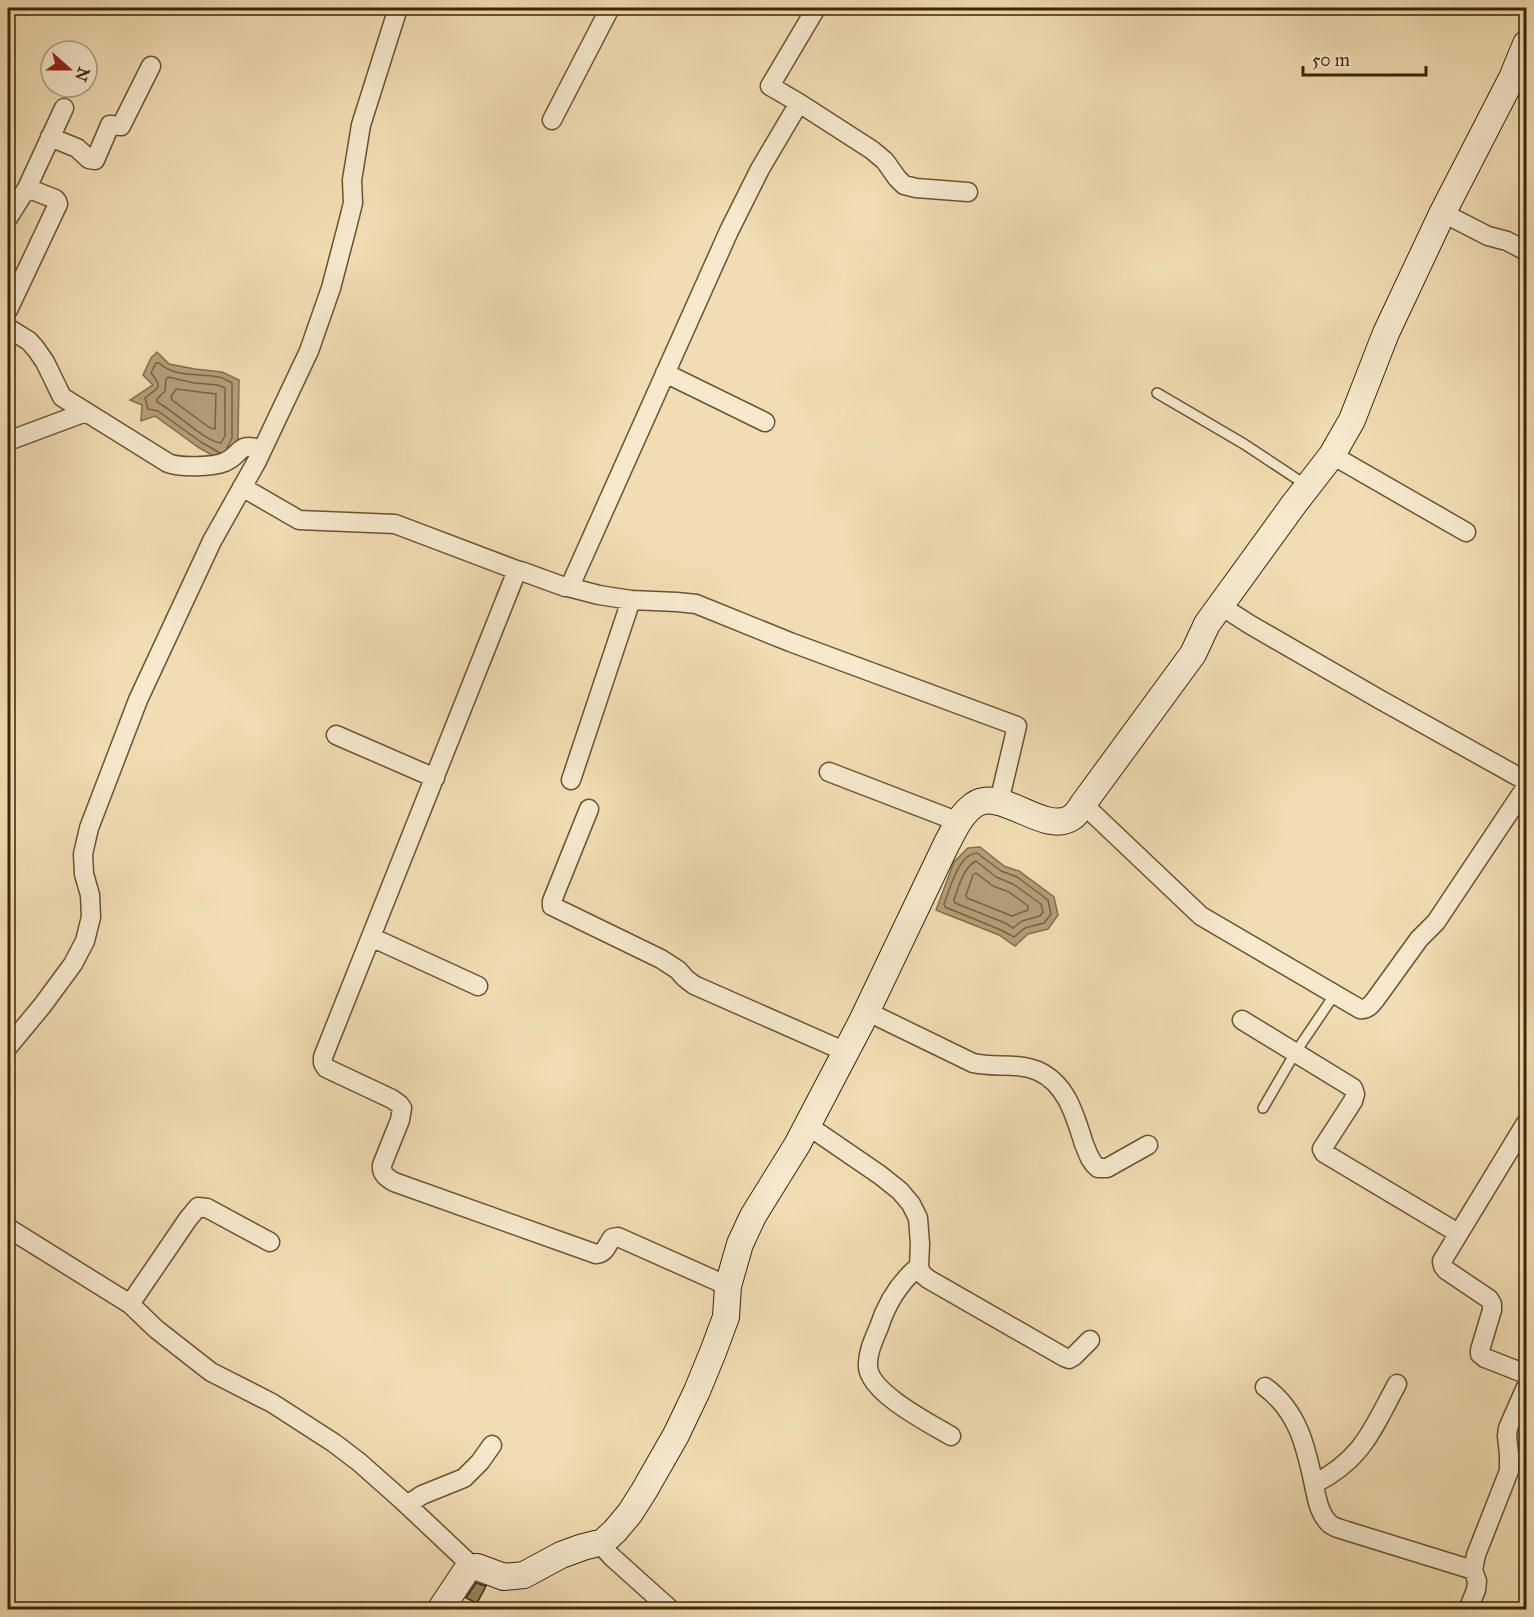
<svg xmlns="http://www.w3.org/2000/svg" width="1534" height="1617" viewBox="0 0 1534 1617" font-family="'IM FELL Great Primer',serif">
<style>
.water{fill:#b49e78;stroke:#846e4a;stroke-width:1.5}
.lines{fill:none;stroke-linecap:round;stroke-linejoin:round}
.shore{stroke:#78623e;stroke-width:1.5}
.building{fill:#9b855f;stroke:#3d2504;stroke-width:1.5}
.lane-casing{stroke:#6a5330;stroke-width:12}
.street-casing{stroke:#6a5330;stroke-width:21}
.secondary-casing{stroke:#3d2504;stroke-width:28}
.lane{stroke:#f6e9ce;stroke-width:9}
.street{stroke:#f6e9ce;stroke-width:18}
.secondary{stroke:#f6e9ce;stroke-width:26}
</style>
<rect width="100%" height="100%" fill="#f1ddb3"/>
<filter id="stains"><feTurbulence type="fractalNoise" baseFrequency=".00333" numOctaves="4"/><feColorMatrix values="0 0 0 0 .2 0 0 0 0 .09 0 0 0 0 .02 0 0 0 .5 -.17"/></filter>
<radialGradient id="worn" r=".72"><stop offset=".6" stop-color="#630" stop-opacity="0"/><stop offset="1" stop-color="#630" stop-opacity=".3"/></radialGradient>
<path class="water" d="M157 352 169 364 195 369 222 372 239 380 238 440 229 457 220 460 198 447 155 416 141 421 142 405 130 400 153 385 143 375 151 358Z
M980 847 1004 866 1019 871 1054 897 1058 915 1048 929 1028 934 1015 946 999 935 936 910 954 862 968 848Z"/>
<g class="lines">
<path class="shore" d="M168 377 194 383 218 385 225 388V436L221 443C205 442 175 411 157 402V399L165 391 166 379Z
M176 389 216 394 215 429 210 428 172 400 171 397Z
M220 453 201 442 158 411 148 409 145 398C158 387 164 389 151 373L156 363H159C175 378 199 373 219 377 224 378 228 381 232 383V438L227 448
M977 853 1001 871 1017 877 1048 900 1051 914 1044 923 1025 928 1014 937 1001 930 945 907 944 904C950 889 958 854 977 853Z
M976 861 996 877 1013 884 1041 904 1043 912 1040 916 1022 921 1013 928 1005 923 955 903 954 900C959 886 963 868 976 861Z
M976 873 993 886 1009 892 1028 906V910L1012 916 967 898 966 895 973 875Z"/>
</g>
<path class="building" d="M476 1583 486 1586 477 1603 466 1598Z"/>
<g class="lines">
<g class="lane-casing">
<path id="lane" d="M1157 393 1244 444 1306 485
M1263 1108 1295 1053 1335 994"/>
</g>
<g class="street-casing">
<path id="street" d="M799 103 770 86 815 10 809 8
M552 120 610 8
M50 137 77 148 89 159 95 160 110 125 121 126 151 66
M1443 213 1488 236 1507 241 1526 251
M8 218 27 188 64 108
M8 310 58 204 57 201 55 199 27 188
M8 328 29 341 36 349 45 362 62 397 168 463C180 468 213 467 225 462 243 454 237 441 262 450
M665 373 765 422
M8 441 86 412
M1332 455 1466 532
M242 487 299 520 395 524 519 571
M568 587 599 595 631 600 677 602 696 604 790 642 1017 726 999 802
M1221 606 1249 624 1379 699 1526 781
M336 735 435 778
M829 772 959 822
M571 780 631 600
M1083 804 1201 916 1360 1009C1367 1010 1371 1005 1375 1000L1419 939 1436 922 1526 787
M589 809 552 901V906L661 959 678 970 685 978 694 985 846 1052
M371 937 478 986
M866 1011 973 1063C994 1068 1017 1062 1038 1071 1067 1084 1075 1116 1084 1144 1088 1153 1090 1162 1098 1168H1107L1148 1145
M1242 1020 1353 1088 1355 1094 1353 1101 1322 1149 1324 1153 1458 1233
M8 1047 42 1006 73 964 85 941 91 917 90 895 84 874 83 854 89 828 138 700 212 541 257 461 309 351 331 288 347 227 353 203 352 180 361 125 398 8
M1526 1123 1442 1261 1443 1266 1446 1270 1489 1299 1492 1304V1310L1480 1350V1354L1485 1358 1526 1374
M807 1125 880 1175 900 1191 911 1204 918 1218 920 1244 919 1266 921 1273 928 1279 1064 1357 1069 1359 1074 1356 1090 1340
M8 1228 130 1304 156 1329 211 1372 272 1403 334 1443 359 1462 403 1501 473 1567
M919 1266C899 1283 887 1302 879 1327 874 1339 867 1353 868 1367 870 1393 929 1423 951 1436
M728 1286 618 1237 612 1238C607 1245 606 1253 596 1254L394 1182C387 1178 381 1174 382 1165L400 1120 402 1108 399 1104 392 1099 326 1068 323 1063V1057L516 573 521 571 565 587 571 584 729 231 760 169 799 103 872 150 885 161 897 178 904 185 916 188 968 192
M130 1304 188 1219 198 1207 207 1208 270 1242
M1265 1387C1298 1411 1306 1447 1314 1485 1317 1499 1319 1514 1330 1524 1335 1528 1341 1529 1347 1531L1473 1570
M1314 1484C1363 1459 1372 1430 1397 1384
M407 1505 422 1495 464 1478 480 1462 492 1445
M599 1543 612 1557 671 1610
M1468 1610 1476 1590 1477 1581 1473 1570 1476 1555 1509 1471V1454L1507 1436 1508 1428 1526 1387"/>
</g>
<g class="secondary-casing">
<path id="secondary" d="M440 1610 468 1568 477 1567 504 1577 524 1575 561 1555 583 1547 603 1542 615 1531 630 1513 644 1491 676 1435 697 1391 713 1352 726 1317 728 1286 740 1244 753 1216 797 1145 861 1023 947 843C954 830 961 814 974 805 1000 786 1044 835 1071 818 1076 815 1080 809 1083 804L1193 654 1207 624 1294 504 1332 455 1352 420 1386 333 1442 214 1512 78 1526 44"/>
</g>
<use href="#lane" class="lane"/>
<use href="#street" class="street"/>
<use href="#secondary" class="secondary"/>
</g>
<rect width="1534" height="1617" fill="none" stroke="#f1ddb3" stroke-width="30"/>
<rect x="9" y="9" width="1516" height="1599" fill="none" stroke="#3d2504" stroke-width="3"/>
<rect x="15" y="15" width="1504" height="1587" fill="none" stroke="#3d2504" stroke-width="1.5"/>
<g transform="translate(69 69) rotate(111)"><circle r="28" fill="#f6e9ce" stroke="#ac9b7d" stroke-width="1.5"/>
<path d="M0-4.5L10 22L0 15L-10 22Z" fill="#8f2418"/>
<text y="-9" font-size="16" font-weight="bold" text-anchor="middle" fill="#3d2504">N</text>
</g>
<path d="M1303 66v9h123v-9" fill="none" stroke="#3d2504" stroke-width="3"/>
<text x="1312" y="66" font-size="18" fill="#3d2504" stroke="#f6e9ce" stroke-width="4.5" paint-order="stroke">50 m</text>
<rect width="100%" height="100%" filter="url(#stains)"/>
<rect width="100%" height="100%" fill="url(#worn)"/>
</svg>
